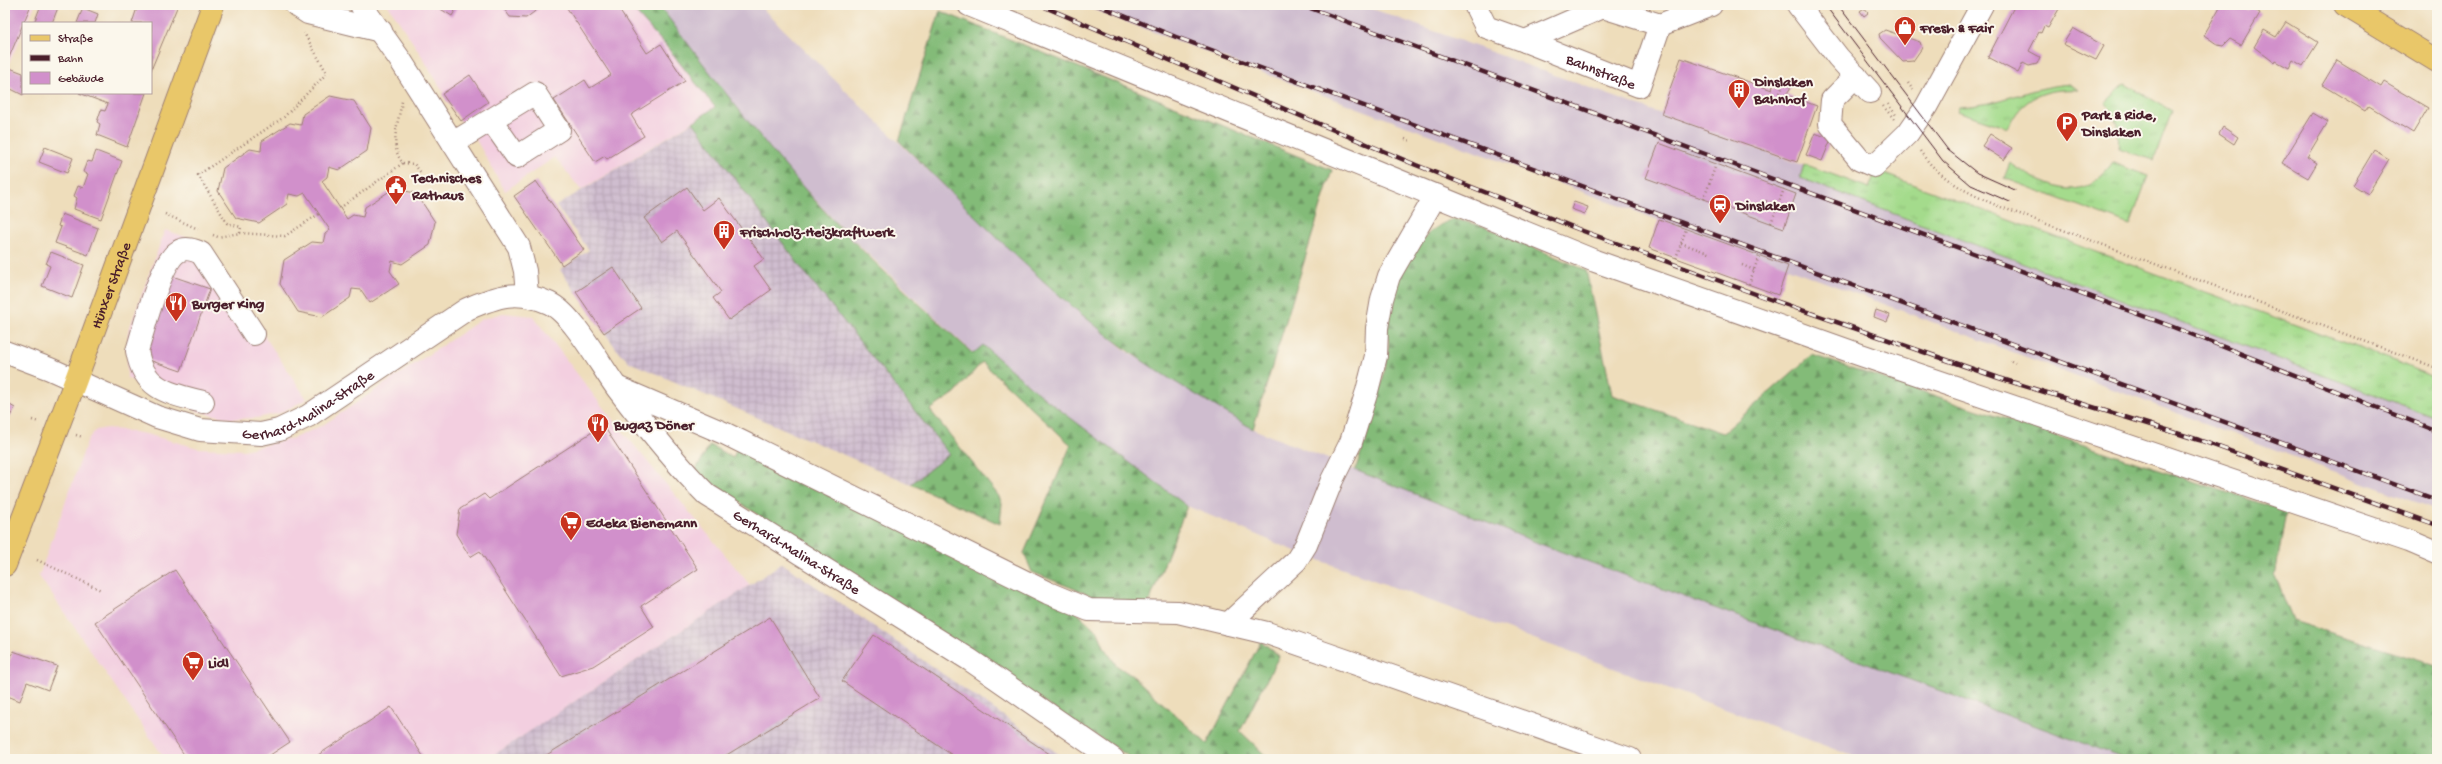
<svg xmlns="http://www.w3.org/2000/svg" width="2442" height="764" viewBox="0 0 2442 764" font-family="'Gochi Hand',sans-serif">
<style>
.built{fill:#f3cfe0}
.industrial{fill:url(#industrial-grid)}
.railway{fill:#cfbdcf}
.grass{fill:url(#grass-tufts);stroke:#777d5c}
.forest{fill:url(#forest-firs);stroke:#666d52}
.building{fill:#d190cb}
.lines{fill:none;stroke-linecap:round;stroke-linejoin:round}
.minor-casing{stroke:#9c7e73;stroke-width:24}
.major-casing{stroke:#9c7e73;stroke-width:24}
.path{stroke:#9c7e73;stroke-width:2.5;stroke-dasharray:1 3;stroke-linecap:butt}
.minor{stroke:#fff;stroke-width:22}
.major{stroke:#e9c769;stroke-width:22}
.tram{stroke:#4a1f2b;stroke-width:1}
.rail-casing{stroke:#4a1f2b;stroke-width:4.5}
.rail{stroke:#fbf7ec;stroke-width:3;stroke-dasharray:9;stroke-linecap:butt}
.labels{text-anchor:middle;stroke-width:4;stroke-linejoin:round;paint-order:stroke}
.poi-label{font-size:15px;font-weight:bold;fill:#4a1f2b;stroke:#fbf7ec;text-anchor:start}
.street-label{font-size:15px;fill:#4a1f2b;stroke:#fbf7ec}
</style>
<defs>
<pattern id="industrial-grid" width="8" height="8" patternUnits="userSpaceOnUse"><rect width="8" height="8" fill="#cfbdcf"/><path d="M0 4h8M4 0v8" fill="none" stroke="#b3a2b2"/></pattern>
<pattern id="grass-tufts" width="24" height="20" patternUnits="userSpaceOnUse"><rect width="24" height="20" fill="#a4db8c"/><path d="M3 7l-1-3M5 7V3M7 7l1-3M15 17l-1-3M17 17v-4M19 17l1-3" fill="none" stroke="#8fbc79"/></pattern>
<pattern id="forest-firs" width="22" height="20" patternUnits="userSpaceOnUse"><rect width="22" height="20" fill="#83bb78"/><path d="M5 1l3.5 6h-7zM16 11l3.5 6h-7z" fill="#6d9763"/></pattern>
</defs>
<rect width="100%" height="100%" fill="#fbf7ec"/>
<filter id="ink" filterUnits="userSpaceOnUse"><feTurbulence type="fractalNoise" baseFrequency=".025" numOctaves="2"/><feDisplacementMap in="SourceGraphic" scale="8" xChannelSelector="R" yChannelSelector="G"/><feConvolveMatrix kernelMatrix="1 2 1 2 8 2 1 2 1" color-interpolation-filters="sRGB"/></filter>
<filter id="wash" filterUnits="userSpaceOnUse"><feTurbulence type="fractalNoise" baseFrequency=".012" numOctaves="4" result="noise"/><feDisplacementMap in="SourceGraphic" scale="16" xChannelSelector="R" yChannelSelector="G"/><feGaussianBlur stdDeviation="0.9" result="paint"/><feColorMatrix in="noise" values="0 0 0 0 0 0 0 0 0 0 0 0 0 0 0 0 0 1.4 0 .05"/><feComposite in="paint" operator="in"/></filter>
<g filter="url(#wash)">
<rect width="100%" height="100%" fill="#edb"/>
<path class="built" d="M5 5H35L27 23H23V32L5 72Z
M388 5H629L666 46 715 108 581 190 555 157 505 191 474 136 461 121 421 55Z
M165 230 201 242 307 399 280 413 257 418 231 419 197 411 127 378 128 333Z
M503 313 533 316 608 414 750 585 488 759H165L39 576 88 439 96 430 108 428 146 434 198 448 244 450 294 438 323 425 482 319Z"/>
<path class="industrial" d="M693 122 799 265 949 454 911 484 629 362 618 351 560 270 589 250 556 206Z
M782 563 1066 759H488L750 585Z"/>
<path class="railway" d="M659 5H759L863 108 1023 261 1078 310 1126 351 1253 429 1543 545 2126 759H1861L1305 555 1187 506 1039 394 983 345 974 354 846 233 793 176 728 98Z
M1081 5H1362L1882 194 1957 238 2437 418V510Z"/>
<path class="grass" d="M2069 84 2079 90C2045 88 2022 97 2008 128L1957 111 1959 107C1997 106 2030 87 2069 84Z
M2125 84 2172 111 2154 160 2118 149C2120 130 2117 118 2105 103Z
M2010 163C2047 188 2082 206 2113 163L2148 176 2130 225 2004 178Z
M1804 164 1869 188 1876 171 2402 364 2437 379V418L1957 238 1800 178Z"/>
<path class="forest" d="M629 5H659C718 84 777 162 845 233 886 275 931 314 973 354L983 345 1039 394 1187 506 1148 605H1115L1032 572 1024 553 1071 445 982 362 955 393 930 410 998 495 1002 503 1000 524 911 484 949 454 799 265 693 122 715 107 666 46Z
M940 11 1332 170 1253 429C1211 403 1167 379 1127 350 1044 289 972 212 899 141Z
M1454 219 1483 226 1586 270 1612 395 1723 433 1812 355 2286 512 2275 576 2293 621 2437 666V759H2126L1543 545 1355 470C1369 431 1382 392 1388 350 1390 341 1386 332 1387 323 1390 281 1411 234 1454 219Z
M739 444 1072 608 1098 632 1105 649 1117 666 1134 677 1207 744 1261 641 1279 656 1240 731 1269 759H1133L960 649 758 515 695 471 710 445 733 458Z"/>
<g id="blocks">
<path class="building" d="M5 5H31L5 67Z
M41 5H59L52 23H34Z
M138 5H178L151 70V23H132Z
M434 5H458L452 16Z
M501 5H539L538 9 526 18 510 17Z
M565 5H616L647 53 661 44 685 81 631 115 644 136 607 159 605 156 595 162 554 100 585 80 590 88 611 75Z
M2015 5H2056L2059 9 2048 28 2044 26 2041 33 2039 32 2029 51 2040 57 2037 64 2029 66 2023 63 2018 73 1988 57Z
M2221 5H2240L2248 10 2250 7 2260 13 2241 45 2230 39 2223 46 2218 45 2204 35Z
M83 8 98 14 95 23H77Z
M1864 8 1868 13 1864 16 1860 11Z
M2286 22 2318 42 2303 66 2293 60 2289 68 2276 61 2275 63 2254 47 2264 30 2276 37Z
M2073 28 2104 46 2096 60 2063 44Z
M1885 30 1920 42 1922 48 1913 61 1903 62 1880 38 1879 34Z
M1681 58 1772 90 1774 82 1784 84 1791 87 1786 95 1817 106 1797 162 1661 114Z
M2337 60 2381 87 2384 82 2428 108 2413 133 2369 106 2365 111 2322 85Z
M7 67 23 73V95L5 86Z
M470 75 488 102 461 121 442 94Z
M79 93H146L127 147 97 135 100 124 97 122 101 110 105 111 108 104Z
M330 96 354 101 371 128 367 151 339 170 329 167 327 177 322 181 347 219 353 215 363 217 365 207 393 189 416 193 435 222 430 245 402 264 392 261 390 271 399 284 370 303 361 290 352 289 350 298 322 317 298 312 280 284 284 260 312 242 323 243 325 234 330 230 305 193 299 196 289 194 287 204 259 223 236 218 218 191 223 168 250 149 261 151 262 141 290 123 301 125 303 114Z
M2313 113 2328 122 2307 157 2317 163 2308 178 2282 163Z
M2223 127 2238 137 2234 144 2219 134Z
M1815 133 1831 139 1822 161 1806 155Z
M1990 134 2012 148 2004 160 1982 146Z
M1659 143 1796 194 1784 228 1646 178Z
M45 147 73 158 67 173 39 162Z
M2374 150 2389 159 2368 194 2353 185Z
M96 151 122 161 101 219 74 209 77 198 74 196 78 186 83 188 88 174 83 172 87 161 92 162Z
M536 181 584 250 562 265 514 196Z
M687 187 703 210 719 198 764 259 754 266 771 290 729 320 713 298 721 292 677 231 662 242 644 218Z
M1574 202 1588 207 1585 214 1571 209Z
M62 214 98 228 88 255 55 243 61 227 58 226Z
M1659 219 1788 266 1778 295 1649 248Z
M51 252 84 265 72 298 42 286 50 266 46 264Z
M613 267 641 308 604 333 576 292Z
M172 276 210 289 181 371 143 358Z
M1876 310 1890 315 1887 322 1874 317Z
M5 402 15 408 5 424Z
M603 425 698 569 641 606 654 627 593 666 561 676 480 551 470 557 456 534 460 509 484 494 489 499Z
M175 570 290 742 264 759H187L95 622Z
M770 617 820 698 720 759H540Z
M874 635 1057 759H958L842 681Z
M13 651 57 666 48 690 27 682 20 701 5 695V673Z
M391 707 425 759H321L318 755Z"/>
</g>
</g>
<g filter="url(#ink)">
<use href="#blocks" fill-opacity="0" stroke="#9c7e73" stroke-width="1"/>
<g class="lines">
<g class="minor-casing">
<g id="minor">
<path d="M296 5 308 13 381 31"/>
<path d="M361 5 401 61 519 247 525 271 527 295"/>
<path d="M969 5 1595 261 1858 354 2409 541 2437 553"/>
<path d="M1475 5 1486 27 1525 41 1603 7 1660 25 1711 5"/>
<path d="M1798 5 1838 57 1870 92"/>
<path id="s1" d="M1525 41 1639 86 1660 25"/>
<path d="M1856 76 1832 100 1830 124 1860 160 1874 166 1908 133 1926 107 1982 5"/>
<path d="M453 143 535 93 559 130 517 157 491 120"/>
<path id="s2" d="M5 352 50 369 157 417 200 430 261 434 279 430 308 416 467 309C497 296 517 289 549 303 573 314 600 365 617 388 645 425 674 462 707 495L970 660 1113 759"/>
<path d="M619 388 726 434 1048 593 1089 610 1178 612 1267 633 1630 759"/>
<path d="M203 402C168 393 144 390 137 351 144 329 160 261 179 251 186 247 194 250 201 253L254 334"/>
<path d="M1228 624 1296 561 1306 545 1332 480 1351 442 1367 391 1376 356 1377 328 1382 299 1389 276 1436 195"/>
</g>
</g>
<g class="major-casing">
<g id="major">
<path d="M2345 5 2437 61"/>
<path id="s3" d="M5 565 75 382 213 5"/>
</g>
</g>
<path class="path" d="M1908 83 1913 90
M1780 93 1782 88
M1888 104 1896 115
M1883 106 1894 119
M1405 139 1410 141
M1920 151C1939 179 1968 193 1998 206L2437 368
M403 163 414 164 422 174
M1704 199 1716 164
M1766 201 1778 205
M340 208 403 163C388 146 399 121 402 101
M165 214 198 229
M1771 223 1784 189
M240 233 241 227 227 223 198 175 284 117 327 73 304 33
M213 235 218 237 240 233 285 236 319 214
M1681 243 1711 254
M1676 258 1686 229
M1742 265 1754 270
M1749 284 1759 256
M2011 361 2015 363
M32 420 39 422
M76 435 83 437
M37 560 101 590"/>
<use href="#minor" class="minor"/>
<use href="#major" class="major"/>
<path class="tram" d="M1825 5 1943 161 1971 185 2010 202
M1838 5 1948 150 1977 173 2015 190"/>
<g class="rail-casing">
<path id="rail" d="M1040 5 1416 165 1583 231 1761 296 1999 378 2199 440 2437 525
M1097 5 1176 37 2437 500
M1302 5 2173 327 2437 431"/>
</g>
<use href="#rail" class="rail"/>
</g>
</g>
<defs>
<g id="shop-pin" transform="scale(1.15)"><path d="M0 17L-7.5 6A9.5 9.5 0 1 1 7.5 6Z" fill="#c8321e" stroke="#fbf7ec"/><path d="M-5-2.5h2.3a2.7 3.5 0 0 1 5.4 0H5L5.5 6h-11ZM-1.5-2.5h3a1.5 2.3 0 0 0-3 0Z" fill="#fff"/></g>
<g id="building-pin" transform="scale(1.15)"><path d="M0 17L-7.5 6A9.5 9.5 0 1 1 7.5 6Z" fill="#c8321e" stroke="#fbf7ec"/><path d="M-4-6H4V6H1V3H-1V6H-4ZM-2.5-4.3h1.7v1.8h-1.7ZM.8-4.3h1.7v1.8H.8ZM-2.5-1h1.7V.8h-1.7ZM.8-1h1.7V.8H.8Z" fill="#fff"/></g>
<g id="parking-pin" transform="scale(1.15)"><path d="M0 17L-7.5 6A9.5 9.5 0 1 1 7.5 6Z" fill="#c8321e" stroke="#fbf7ec"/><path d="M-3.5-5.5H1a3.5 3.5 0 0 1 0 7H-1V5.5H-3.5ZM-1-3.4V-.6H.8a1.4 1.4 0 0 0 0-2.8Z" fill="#fff"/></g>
<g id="civic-pin" transform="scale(1.15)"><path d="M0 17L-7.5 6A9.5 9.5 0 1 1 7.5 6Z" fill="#c8321e" stroke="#fbf7ec"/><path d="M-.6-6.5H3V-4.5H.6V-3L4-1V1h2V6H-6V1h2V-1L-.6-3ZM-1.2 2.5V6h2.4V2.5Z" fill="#fff"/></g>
<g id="station-pin" transform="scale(1.15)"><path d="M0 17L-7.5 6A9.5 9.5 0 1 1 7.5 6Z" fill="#c8321e" stroke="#fbf7ec"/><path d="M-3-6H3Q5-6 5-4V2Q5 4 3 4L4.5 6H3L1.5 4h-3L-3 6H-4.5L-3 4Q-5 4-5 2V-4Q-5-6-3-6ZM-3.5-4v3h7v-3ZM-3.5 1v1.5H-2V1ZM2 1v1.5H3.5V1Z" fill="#fff"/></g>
<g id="restaurant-pin" transform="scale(1.15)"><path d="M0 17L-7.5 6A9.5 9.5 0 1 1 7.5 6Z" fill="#c8321e" stroke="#fbf7ec"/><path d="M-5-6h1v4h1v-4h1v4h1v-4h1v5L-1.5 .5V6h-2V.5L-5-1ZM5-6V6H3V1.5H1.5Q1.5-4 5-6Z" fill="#fff"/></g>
<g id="supermarket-pin" transform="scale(1.15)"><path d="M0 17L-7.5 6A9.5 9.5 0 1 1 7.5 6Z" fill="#c8321e" stroke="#fbf7ec"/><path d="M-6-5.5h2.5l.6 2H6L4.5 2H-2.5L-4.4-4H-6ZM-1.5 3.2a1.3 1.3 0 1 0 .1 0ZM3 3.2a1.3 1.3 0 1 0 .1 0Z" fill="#fff"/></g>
</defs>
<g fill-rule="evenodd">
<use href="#shop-pin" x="1905" y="27"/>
<use href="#building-pin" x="1739" y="90"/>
<use href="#parking-pin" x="2067" y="123"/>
<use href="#civic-pin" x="396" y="186"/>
<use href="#station-pin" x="1720" y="205"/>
<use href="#building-pin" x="724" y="231"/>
<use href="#restaurant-pin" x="176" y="303"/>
<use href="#restaurant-pin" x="598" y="424"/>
<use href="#supermarket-pin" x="571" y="522"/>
<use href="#supermarket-pin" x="193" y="662"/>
</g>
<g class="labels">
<g class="poi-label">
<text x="1920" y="32">Fresh &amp; Fair</text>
<text x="1754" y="86">Dinslaken<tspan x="1754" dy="17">Bahnhof</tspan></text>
<text x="2082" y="119">Park &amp; Ride,<tspan x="2082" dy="17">Dinslaken</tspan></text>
<text x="412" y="182">Technisches<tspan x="412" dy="17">Rathaus</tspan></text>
<text x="1736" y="210">Dinslaken</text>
<text x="740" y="236">Frischholz-Heizkraftwerk</text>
<text x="192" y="308">Burger King</text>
<text x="614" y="429">Bugaz Döner</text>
<text x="586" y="527">Edeka Bienemann</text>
<text x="208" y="667">Lidl</text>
</g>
<g class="street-label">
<text dy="5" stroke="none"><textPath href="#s1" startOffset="82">Bahnstraße</textPath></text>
<text dy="5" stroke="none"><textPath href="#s3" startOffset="299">Hünxer Straße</textPath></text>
<text dy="5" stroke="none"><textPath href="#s2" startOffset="326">Gerhard-Malina-Straße</textPath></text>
<text dy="5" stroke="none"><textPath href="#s2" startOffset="955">Gerhard-Malina-Straße</textPath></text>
</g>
</g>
<rect width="2442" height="764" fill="none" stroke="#fbf7ec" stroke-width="20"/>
<rect x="22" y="22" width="130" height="72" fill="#fbf7ec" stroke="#b4a19f"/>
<rect x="30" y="35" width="20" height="6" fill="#e9c769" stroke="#b4a19f"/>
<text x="58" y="42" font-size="12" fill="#4a1f2b">Straße</text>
<rect x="30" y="55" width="20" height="6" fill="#4a1f2b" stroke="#b4a19f"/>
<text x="58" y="62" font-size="12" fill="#4a1f2b">Bahn</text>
<rect x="30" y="72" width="20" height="12" fill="#d190cb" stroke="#b4a19f"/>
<text x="58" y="82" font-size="12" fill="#4a1f2b">Gebäude</text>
</svg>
